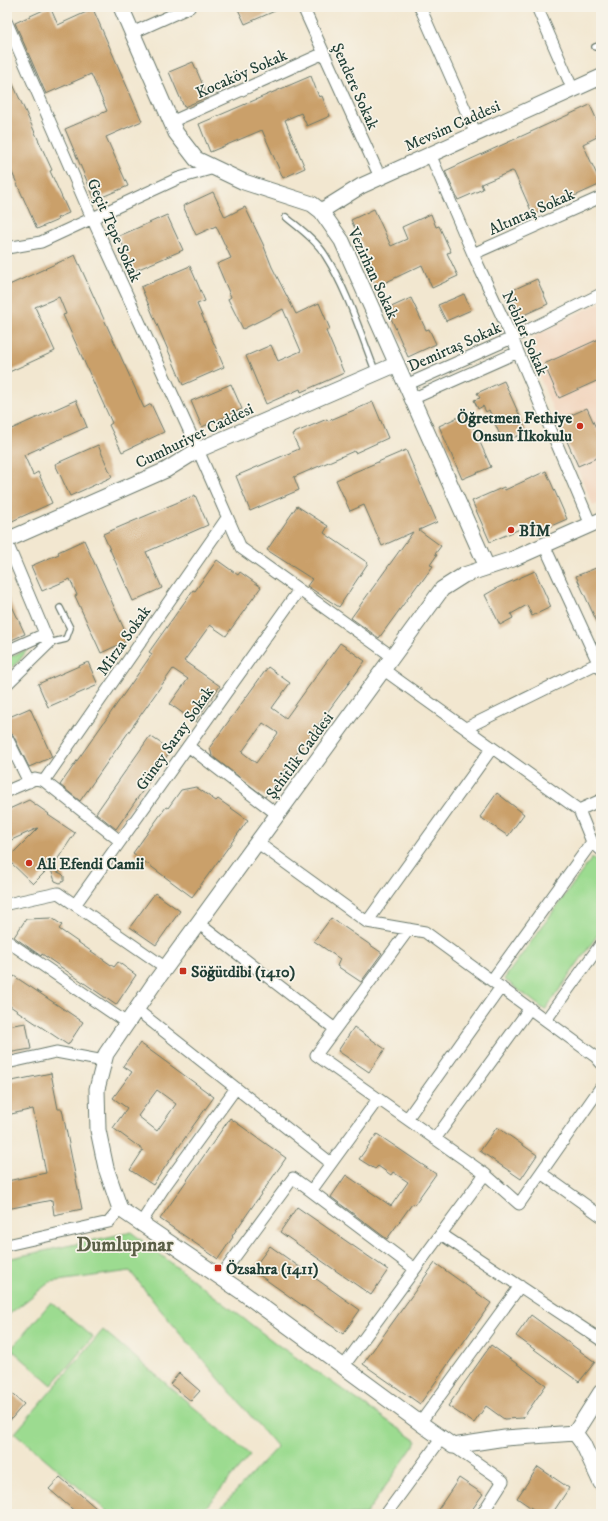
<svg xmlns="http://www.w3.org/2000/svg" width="608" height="1521" viewBox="0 0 608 1521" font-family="'IM FELL DW Pica',serif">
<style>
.built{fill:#f2d5be}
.green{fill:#9cdb90;stroke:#5e8c62}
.building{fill:#caa06b;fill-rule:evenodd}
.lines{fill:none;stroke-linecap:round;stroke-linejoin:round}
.lane-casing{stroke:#69786b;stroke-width:8}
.street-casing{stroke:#69786b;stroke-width:13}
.secondary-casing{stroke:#69786b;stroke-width:17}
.lane{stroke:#fff;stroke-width:5.5}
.street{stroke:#fff;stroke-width:11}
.secondary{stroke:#fff;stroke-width:15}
.poi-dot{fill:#c8321e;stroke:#f7f3e8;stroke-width:1.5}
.labels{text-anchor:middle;stroke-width:3.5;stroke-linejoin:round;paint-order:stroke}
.street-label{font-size:16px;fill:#1f3d34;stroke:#f7f3e8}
.poi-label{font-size:16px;font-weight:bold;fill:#1f3d34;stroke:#f7f3e8;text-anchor:start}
.district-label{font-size:20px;font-weight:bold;fill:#5b6047;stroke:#f7f3e8}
</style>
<rect width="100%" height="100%" fill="#f7f3e8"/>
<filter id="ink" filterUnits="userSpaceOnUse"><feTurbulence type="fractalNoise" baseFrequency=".025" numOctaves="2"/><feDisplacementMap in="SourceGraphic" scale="8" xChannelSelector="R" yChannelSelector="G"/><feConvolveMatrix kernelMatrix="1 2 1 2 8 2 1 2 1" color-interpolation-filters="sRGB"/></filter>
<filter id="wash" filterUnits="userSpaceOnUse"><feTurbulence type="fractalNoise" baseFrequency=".012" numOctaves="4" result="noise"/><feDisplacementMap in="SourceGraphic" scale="16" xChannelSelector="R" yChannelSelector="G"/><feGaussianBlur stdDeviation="0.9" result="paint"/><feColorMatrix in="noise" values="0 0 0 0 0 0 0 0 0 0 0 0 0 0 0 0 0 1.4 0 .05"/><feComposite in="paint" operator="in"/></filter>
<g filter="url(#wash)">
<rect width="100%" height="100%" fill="#f2e7d0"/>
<path class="built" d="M601 302V503L593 506 528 349 538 333Z"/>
<path class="green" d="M28 649 19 661 7 671V658Z
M592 858 601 866V930L545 1010 504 979Z
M131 1232 278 1345 417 1441 366 1514H215L277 1447 158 1307 130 1271 50 1282 7 1316V1259Z
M51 1302 93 1337 52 1385 11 1349Z
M103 1330 250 1455 200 1514H110L15 1433Z"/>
<g id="blocks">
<path class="building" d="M50 7 58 25 93 9 142 121 106 137 128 186 95 200 65 129 107 111 96 85 91 74 46 94 15 23Z
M237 7H284L245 24Z
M193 62 208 97 184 107 169 72Z
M7 71 52 170 50 171 69 213 57 218 58 220 37 229 7 161Z
M311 76 319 97 322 96 330 116 307 126 301 113 285 120 305 168 283 178 262 130 210 152 199 124Z
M590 105 601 129V132L596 134 597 137 583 144 601 184 533 215 514 172 512 171 481 184 483 189 458 200 445 171Z
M213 192 225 217 245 207 263 244 272 267 296 314 319 303 330 329 326 331 344 373 301 392 300 389 266 404 246 356 271 345 278 361 301 351 283 309 243 329 228 299 231 297 217 264 231 258 216 226 196 235 183 206Z
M374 209 391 246 407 239 402 227 431 214 436 227 439 226 451 252 447 253 458 276 432 288 422 265 376 287 363 259 368 257 351 220Z
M167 215 183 250 134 271 119 236Z
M75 255 144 408 151 404 164 432 122 452 109 425 112 423 63 315 66 314 59 297 35 307 55 351 7 373V286Z
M190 266 205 301 197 304 224 367 183 385 141 287Z
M537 279 548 304 515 319 504 294Z
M464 294 471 310 446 321 438 305Z
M411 298 426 330 429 329 436 344 408 357 387 309Z
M601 338V379L559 398 544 364Z
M504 381 527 432 503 442 489 410 486 412 483 406 478 409 474 400 480 398 477 393Z
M231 384 242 409 202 427 191 401Z
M76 400 87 427 24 455 33 475 38 472 52 503 10 522 7 514V431Z
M373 402 388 438 355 453 354 451 294 477 299 490 250 511 236 476 299 449 292 434 327 419 328 421Z
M587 408 601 439V456L578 466 558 421Z
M467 413 491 467 462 479 439 426Z
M98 445 112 477 70 496 55 464Z
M406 450 437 522 419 530 441 546 435 554 437 555 430 565 433 566 420 584 419 583 379 638 351 618 413 532 382 546 364 505 350 511 336 480Z
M546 471 567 519 533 534 529 525 490 542 472 501 504 487 505 490Z
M195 495 208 525 146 552 162 588 133 601 103 534Z
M297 506 328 526 324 533 368 563 339 607 307 586 312 579 267 550Z
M84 540 129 640 101 653 75 596 77 595 70 579 42 591 31 566 59 554 58 552Z
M217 560 238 575 240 572 261 587 226 636 210 625 184 661 220 686 195 722 170 704 188 679 173 669 80 801 60 785 152 654 149 652 193 590 195 591Z
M601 566V631L576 576Z
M535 571 551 607 532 616 527 605 511 614 513 618 500 625 485 595 499 587Z
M7 595 25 634 7 642Z
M340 643 365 661 265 797 212 756 210 747 268 667 290 683 272 708 286 718ZM263 723 278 733 256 763 242 752Z
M88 662 98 685 48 707 38 684Z
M30 708 52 757 29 767 13 735 7 731V718Z
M150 736 171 750 116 829 96 813Z
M196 787 216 801 218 799 248 820 192 897 133 853 166 807 168 808 181 790Z
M497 793 524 814 508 836 480 817Z
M29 800 49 814 48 815 75 833 51 869 62 874 64 876V881L60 883 55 881 50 867 33 884 7 859 38 828 7 842V810Z
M155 893 180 911 156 945 130 927Z
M52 918 62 925 59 929 114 967 118 962 136 975 116 1005 42 954 41 956 14 937 26 919Z
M331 918 382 953 361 982 337 966 340 959 314 941Z
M14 976 83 1022 68 1045 7 1004V986Z
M26 1023 31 1049 7 1053V1026Z
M354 1027 385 1049 369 1072 338 1051Z
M140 1043 214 1097 193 1126 153 1185 130 1170 143 1150 113 1128 127 1108 113 1098 132 1072 123 1066ZM157 1090 176 1104 157 1131 138 1116Z
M51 1073 58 1109H62L82 1209 54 1215 52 1200 7 1209V1181L46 1173 33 1109 7 1115V1082Z
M230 1118 286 1158 232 1236 233 1237 218 1259 160 1219Z
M497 1127 537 1155 521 1179 480 1151Z
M377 1134 436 1174 414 1205 412 1204 387 1239 331 1197 346 1175 391 1206 408 1182 393 1172 391 1175 378 1166 375 1169 359 1159Z
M297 1207 388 1270 371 1295 280 1232Z
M270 1246 360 1310 343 1334 252 1270Z
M435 1263 491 1303 420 1404 363 1364Z
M531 1315 595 1362 579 1382 516 1336Z
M491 1345 546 1385 523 1418 504 1419 486 1406 474 1423 448 1406Z
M179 1373 200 1391 191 1401 170 1384Z
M7 1389 24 1404 7 1424Z
M538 1467 569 1488 552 1514H540L517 1498Z
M60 1477 103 1514H78L49 1489Z
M459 1478 483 1494 469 1514H435Z"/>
</g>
</g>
<g filter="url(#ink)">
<use href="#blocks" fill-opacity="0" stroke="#69786b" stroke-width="1"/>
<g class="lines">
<g class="lane-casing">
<path id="lane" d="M595 47 601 45
M286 217C299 228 316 240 325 255 347 289 361 335 376 373
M49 643 66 639 70 628 60 608"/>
</g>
<g class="street-casing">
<path id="street" d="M303 7 380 177
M420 7 476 134
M537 7 573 90
M7 23 92 218 198 450 241 548 393 657
M132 33 190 7
M171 122 324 53
M430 154 473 254 512 338 591 525
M7 248 41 242 179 178 214 168
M473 254 601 197
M406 385 512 338 601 294
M412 399 518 352
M7 543 49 643 7 684
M544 545 601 669
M7 651 45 634
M384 670 579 810 592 842 601 850
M466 728 598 663
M7 738 29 782
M188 746 278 815
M44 781 227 518
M7 791 35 779 44 781 120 841
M579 810 601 800
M258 843 367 922 425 932 596 1057 601 1063
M7 904 58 893 166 968
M75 905 299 590
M367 922 492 748
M198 923 335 1029
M409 929 316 1055 485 1174 519 1204 601 1087
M7 941 127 1023
M492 980 592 842
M137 1010 331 1163
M546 1020 601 944
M7 1063 56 1052 104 1061
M407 1119 501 987
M435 1139 530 1008
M541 1173 601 1216
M311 1191 415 1269
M141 1223 165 1186 236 1088
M441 1234 601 1340
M7 1245 109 1222 120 1209
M220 1277 293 1178 311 1191 378 1099
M343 1367 485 1174
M420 1423 520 1286
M453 1446 503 1481 482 1514
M386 1514 441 1439"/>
</g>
<g class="secondary-casing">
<path id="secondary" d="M121 7 176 133 196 159 244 182 312 204 321 211 342 241 487 567
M321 211 361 186 601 77
M601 520 513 559 464 575 442 589 153 985 106 1054 97 1089 98 1130 106 1168 120 1209 242 1292 420 1423 453 1446 505 1438 575 1433 583 1444 601 1483
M7 540 166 470 198 450 397 364
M575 1433 601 1392"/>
</g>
<use href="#lane" class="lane"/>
<use href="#street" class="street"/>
<use href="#secondary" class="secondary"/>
</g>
</g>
<g class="poi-dot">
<circle cx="580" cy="426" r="4"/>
<circle cx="511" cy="530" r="4"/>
<circle cx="29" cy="863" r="4"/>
<rect x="179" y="967" width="8" height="8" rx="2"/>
<rect x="214" y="1264" width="8" height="8" rx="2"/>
</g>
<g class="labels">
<g class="street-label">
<text transform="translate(241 73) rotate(-24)" y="6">Kocaköy Sokak</text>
<text transform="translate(356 86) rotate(66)" y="6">Şendere Sokak</text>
<text transform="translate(452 125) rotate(-24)" y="6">Mevsim Caddesi</text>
<text transform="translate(531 211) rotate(-24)" y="6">Altıntaş Sokak</text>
<text transform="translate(115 230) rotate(66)" y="6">Geçit Tepe Sokak</text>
<text transform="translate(374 273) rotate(65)" y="6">Vezirhan Sokak</text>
<text transform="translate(526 333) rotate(66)" y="6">Nebiler Sokak</text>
<text transform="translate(454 346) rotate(-24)" y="6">Demirtaş Sokak</text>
<text transform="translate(194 435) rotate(-26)" y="6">Cumhuriyet Caddesi</text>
<text transform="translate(123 640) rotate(-55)" y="6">Mirza Sokak</text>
<text transform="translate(174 738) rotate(-55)" y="6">Güney Saray Sokak</text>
<text transform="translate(299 755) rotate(-54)" y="6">Şehitlik Caddesi</text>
</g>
<g class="poi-label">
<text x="572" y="423" text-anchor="end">Öğretmen Fethiye<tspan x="572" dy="18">Onsun İlkokulu</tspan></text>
<text x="519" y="536">BİM</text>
<text x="37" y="869">Ali Efendi Camii</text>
<text x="191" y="977">Söğütdibi (1410)</text>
<text x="226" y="1274">Özsahra (1411)</text>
</g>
<g class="district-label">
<text x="125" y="1251">Dumlupınar</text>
</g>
</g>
<rect width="608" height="1521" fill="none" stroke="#f7f3e8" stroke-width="24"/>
</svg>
